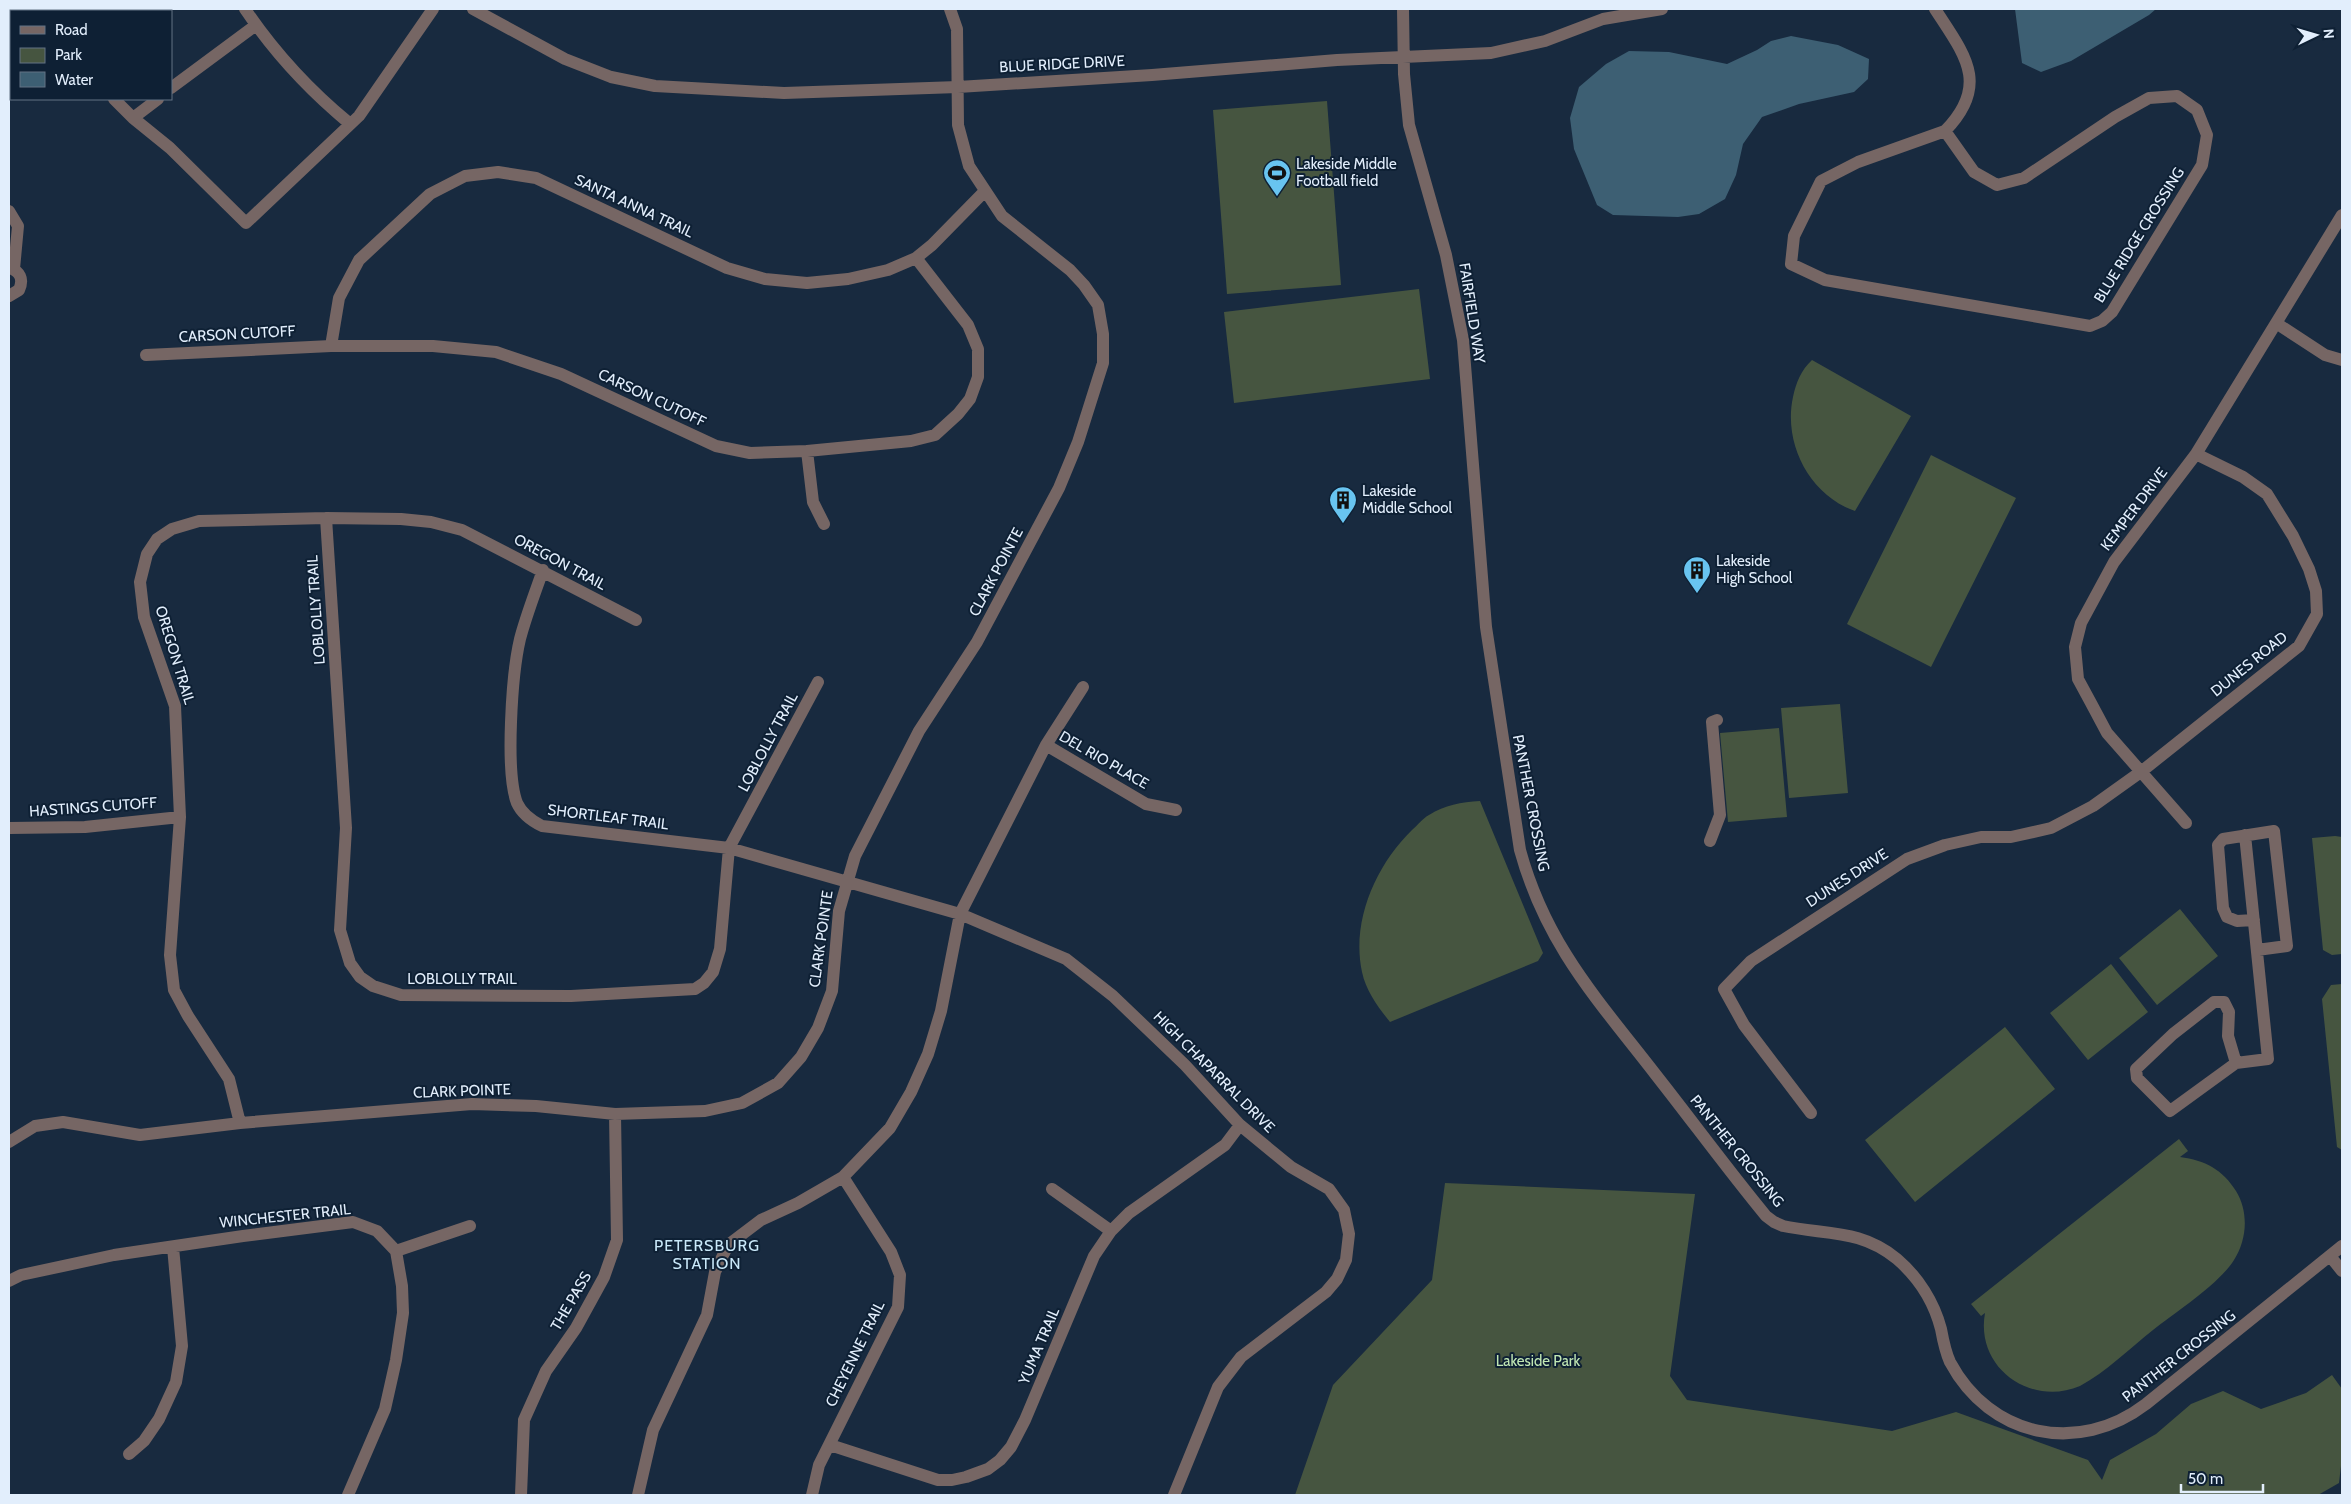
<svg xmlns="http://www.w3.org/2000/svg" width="2351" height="1504" viewBox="0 0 2351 1504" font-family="Cabin,sans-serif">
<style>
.green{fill:#465540}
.water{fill:#3d5f73}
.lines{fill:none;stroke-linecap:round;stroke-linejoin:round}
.minor{stroke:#766664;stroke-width:12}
.labels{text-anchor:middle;stroke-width:4;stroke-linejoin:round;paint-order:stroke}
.street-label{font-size:15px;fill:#e2eefc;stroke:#0e2034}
.poi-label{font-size:15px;fill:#e2eefc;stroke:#0e2034;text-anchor:start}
.park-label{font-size:15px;fill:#c1e7b3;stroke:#0e2034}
.neighbourhood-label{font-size:16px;letter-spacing:1px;fill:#c9e8f9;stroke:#0e2034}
</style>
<rect width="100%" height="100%" fill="#182a3f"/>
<path class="green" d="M1327 101 1341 285 1227 294 1213 110Z
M1419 289 1430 379 1234 403 1224 312Z
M1812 360 1911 416 1855 511C1809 495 1783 443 1793 397 1796 383 1801 370 1812 360Z
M1931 455 2016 498 1931 667 1847 624Z
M1840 704 1848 793 1789 798 1781 708Z
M1779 728 1787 817 1728 822 1720 733Z
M1480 801 1543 953 1538 961 1390 1022C1378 1007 1366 991 1362 972 1351 921 1376 865 1412 830 1418 825 1423 818 1429 815 1445 805 1461 802 1480 801Z
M2335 836 2342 837V954L2332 955 2323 950 2312 838Z
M2180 909 2218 956 2157 1005 2119 958Z
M2111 964 2148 1012 2088 1060 2050 1013Z
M2342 984V1150L2337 1147 2322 999 2331 985Z
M2005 1027 2055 1089 1915 1202 1865 1140Z
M2179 1139 2188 1151 2180 1157C2205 1160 2223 1170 2236 1191 2249 1212 2247 1240 2234 1260 2219 1284 2176 1312 2153 1330 2130 1348 2106 1372 2080 1386 2031 1407 1975 1368 1985 1313L1981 1316 1971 1304Z
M1445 1183 1695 1194 1670 1376 1687 1400 1892 1431 1956 1412 2088 1460 2102 1480 2110 1460 2156 1434 2191 1404 2223 1391 2261 1409 2306 1393 2332 1375 2342 1389V1457L2339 1483 2318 1495H1295L1333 1385 1432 1280Z"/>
<path class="water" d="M2015 9H2156L2149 15 2071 61 2041 72 2022 63Z
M1791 36 1838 45 1869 59 1868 79 1854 92 1799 104 1762 117 1743 144 1736 175 1725 199 1699 214 1678 217 1613 215 1597 205 1574 149 1570 118 1579 87 1606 64 1629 51 1669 52 1727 64 1757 50 1771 41Z"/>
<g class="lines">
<path class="minor" d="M245 9C274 52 309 90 349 123
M473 9 565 59 611 77 655 86 784 93 958 87 1152 75 1337 60 1491 53 1545 41 1603 19 1662 9
M1403 9 1404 74 1409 125 1446 255 1463 340 1486 627 1520 850C1546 945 1598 1000 1656 1075 1693 1122 1728 1170 1766 1216L1774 1222 1783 1226C1826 1235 1861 1229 1897 1259 1918 1277 1934 1302 1941 1329 1943 1340 1945 1351 1950 1362 1990 1437 2078 1456 2146 1404L2342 1246
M1935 9C1964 54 1991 84 1945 131
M61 11 63 9
M171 88 256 25
M2177 96 2197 110 2207 135 2202 165 2112 312 2102 321 2090 326 1825 280 1791 264 1794 236 1821 181 1858 162 1945 131 1974 172 1997 185 2024 178 2115 117 2149 98Z
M114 99 133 118 170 148 246 223 359 116 433 9
M133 118 158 99
M9 211 18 226 14 269
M9 268C20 271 24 279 19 290L9 296
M2276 323 2325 355 2342 360
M331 346 339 298 359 260 430 194 465 176 498 172 536 178 727 268 765 279 807 283 848 279 888 270 916 258 932 245 984 192
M146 355 331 346H433L496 352 561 374 716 446 750 453 807 451 911 441 935 435 958 414 970 399 978 377V349L968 325 916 258
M807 451 813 502 824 524
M326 518 346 828 340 930 350 963 360 977 373 986 401 995 571 996 695 989 704 983 713 972 720 949 729 848 818 682
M543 570C535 593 526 616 520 639 512 673 505 772 517 803 522 814 532 821 542 826L729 848 960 914 1066 959 1113 996 1185 1065 1240 1125 1291 1167 1329 1189 1344 1210 1349 1234 1346 1260 1337 1279 1326 1292 1241 1357 1218 1387 1174 1495
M1046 745 1146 804 1176 810
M2186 823 2107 733 2091 703 2078 679 2075 647 2081 623 2114 562 2196 454 2342 215
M9 828 85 827 180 817
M1710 841 1720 815 1712 722 1717 720
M2254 920 2237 921 2227 917 2223 908 2218 845 2223 839 2274 831 2287 946 2257 950
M2236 1063 2170 1111 2137 1078 2136 1069 2173 1034 2214 1002H2224L2229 1012 2228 1036 2236 1063 2268 1059 2245 835
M1811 1113 1744 1025 1724 989 1751 961 1907 859 1945 845 1981 837H2011L2051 828 2093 806 2142 771 2299 646 2317 614 2316 591 2309 569 2293 536 2267 494 2243 477 2196 454
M240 1123 229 1079 188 1016 174 990 170 955 180 817 175 706 144 617 140 582 147 554 157 539 172 529 199 521 326 518 401 519 431 522 462 530 636 620
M9 1142 35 1126 63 1122 140 1135 240 1123 472 1104 536 1106 615 1114 705 1111 742 1103 778 1083 801 1057 818 1028 832 991 839 911 855 856 919 731 977 642 1059 488 1078 442 1103 363V334L1098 305 1084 285 1070 270 1002 216 969 166 958 125 957 29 950 9
M1052 1189 1111 1231
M396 1251 470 1226
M2330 1256 2342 1271
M9 1281 21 1275 114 1255 243 1236 353 1222 377 1231 396 1251 402 1286 403 1313 396 1360 385 1409 348 1495
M830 1445 938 1480H952L966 1477 988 1469 1000 1460 1011 1447 1025 1420 1094 1256 1111 1231 1129 1213 1225 1145 1240 1125
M129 1454 144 1441 159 1419 176 1382 182 1346 173 1247
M521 1495 524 1420 546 1371 576 1328 604 1277 617 1240 615 1114
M638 1495 653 1430 707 1315 715 1272 728 1245 761 1220 798 1203 843 1177 890 1128 911 1092 928 1054 941 1011 960 914 1046 745 1083 687
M812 1495 819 1465 898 1307 900 1275 891 1252 843 1177"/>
</g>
<defs>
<g id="stadium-pin" transform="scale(1.4375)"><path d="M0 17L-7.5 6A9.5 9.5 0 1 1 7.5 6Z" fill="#68c4f0" stroke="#0e2034"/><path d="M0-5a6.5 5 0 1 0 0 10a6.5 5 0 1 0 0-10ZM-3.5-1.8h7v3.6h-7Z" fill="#111"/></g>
<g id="building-pin" transform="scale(1.4375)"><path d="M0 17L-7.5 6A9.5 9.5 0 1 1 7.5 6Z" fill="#68c4f0" stroke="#0e2034"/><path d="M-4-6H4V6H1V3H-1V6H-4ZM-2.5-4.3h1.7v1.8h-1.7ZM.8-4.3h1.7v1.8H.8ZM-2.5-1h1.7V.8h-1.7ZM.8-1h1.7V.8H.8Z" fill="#111"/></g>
</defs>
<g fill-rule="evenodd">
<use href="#stadium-pin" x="1277" y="173"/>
<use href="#building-pin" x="1343" y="500"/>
<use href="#building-pin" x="1697" y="570"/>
</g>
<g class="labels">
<g class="street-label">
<text transform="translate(1062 64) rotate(-3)" y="5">BLUE RIDGE DRIVE</text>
<text transform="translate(634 206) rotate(25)" y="5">SANTA ANNA TRAIL</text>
<text transform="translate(2139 235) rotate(-58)" y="5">BLUE RIDGE CROSSING</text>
<text transform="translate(1472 313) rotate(81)" y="5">FAIRFIELD WAY</text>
<text transform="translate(237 334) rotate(-3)" y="5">CARSON CUTOFF</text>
<text transform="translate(652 398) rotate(25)" y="5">CARSON CUTOFF</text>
<text transform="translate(2134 509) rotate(-53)" y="5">KEMPER DRIVE</text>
<text transform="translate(560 562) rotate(28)" y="5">OREGON TRAIL</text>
<text transform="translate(996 572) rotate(-62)" y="5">CLARK POINTE</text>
<text transform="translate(316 610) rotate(-94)" y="5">LOBLOLLY TRAIL</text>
<text transform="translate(175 655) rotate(73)" y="5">OREGON TRAIL</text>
<text transform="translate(2249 664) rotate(-39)" y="5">DUNES ROAD</text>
<text transform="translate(768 742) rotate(-62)" y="5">LOBLOLLY TRAIL</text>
<text transform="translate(1104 760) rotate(30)" y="5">DEL RIO PLACE</text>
<text transform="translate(1531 803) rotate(79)" y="5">PANTHER CROSSING</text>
<text transform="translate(93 807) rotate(-4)" y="5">HASTINGS CUTOFF</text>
<text transform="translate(608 817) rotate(7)" y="5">SHORTLEAF TRAIL</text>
<text transform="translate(1847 878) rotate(-33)" y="5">DUNES DRIVE</text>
<text transform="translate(821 939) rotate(-82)" y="5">CLARK POINTE</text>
<text x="462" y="984">LOBLOLLY TRAIL</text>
<text transform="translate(1214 1072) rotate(45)" y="5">HIGH CHAPARRAL DRIVE</text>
<text transform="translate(462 1091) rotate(-2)" y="5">CLARK POINTE</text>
<text transform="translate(1737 1151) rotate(51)" y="5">PANTHER CROSSING</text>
<text transform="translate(285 1216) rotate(-6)" y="5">WINCHESTER TRAIL</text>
<text transform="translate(571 1301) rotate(-60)" y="5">THE PASS</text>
<text transform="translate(1039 1346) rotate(-67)" y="5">YUMA TRAIL</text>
<text transform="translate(855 1354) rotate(-64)" y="5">CHEYENNE TRAIL</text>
<text transform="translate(2179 1356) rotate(-38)" y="5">PANTHER CROSSING</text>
</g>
<g class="poi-label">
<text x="1296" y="169">Lakeside Middle<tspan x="1296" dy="17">Football field</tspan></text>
<text x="1362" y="496">Lakeside<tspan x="1362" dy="17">Middle School</tspan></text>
<text x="1716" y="566">Lakeside<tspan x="1716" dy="17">High School</tspan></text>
</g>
<g class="park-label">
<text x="1538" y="1366">Lakeside Park</text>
</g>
<g class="neighbourhood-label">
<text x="707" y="1251">PETERSBURG<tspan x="707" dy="18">STATION</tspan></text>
</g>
</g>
<rect width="2351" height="1504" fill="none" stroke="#e2eefc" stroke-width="20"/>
<rect x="10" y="10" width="162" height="90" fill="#0e2034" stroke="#637284"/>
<rect x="20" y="26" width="25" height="8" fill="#766664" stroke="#637284"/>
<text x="55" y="35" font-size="15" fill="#e2eefc">Road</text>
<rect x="20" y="48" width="25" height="15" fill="#465540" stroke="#637284"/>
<text x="55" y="60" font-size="15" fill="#e2eefc">Park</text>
<rect x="20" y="72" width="25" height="15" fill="#3d5f73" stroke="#637284"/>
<text x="55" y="85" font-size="15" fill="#e2eefc">Water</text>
<g transform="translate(2316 35) rotate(85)" stroke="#0e2034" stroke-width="4" paint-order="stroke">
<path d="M0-4L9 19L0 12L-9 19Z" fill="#e2eefc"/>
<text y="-8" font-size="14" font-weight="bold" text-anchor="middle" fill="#e2eefc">N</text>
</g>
<path d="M2181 1484v8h82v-8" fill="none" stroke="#e2eefc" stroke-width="2.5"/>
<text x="2188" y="1484" font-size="15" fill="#e2eefc" stroke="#0e2034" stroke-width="4" paint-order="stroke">50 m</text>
</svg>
